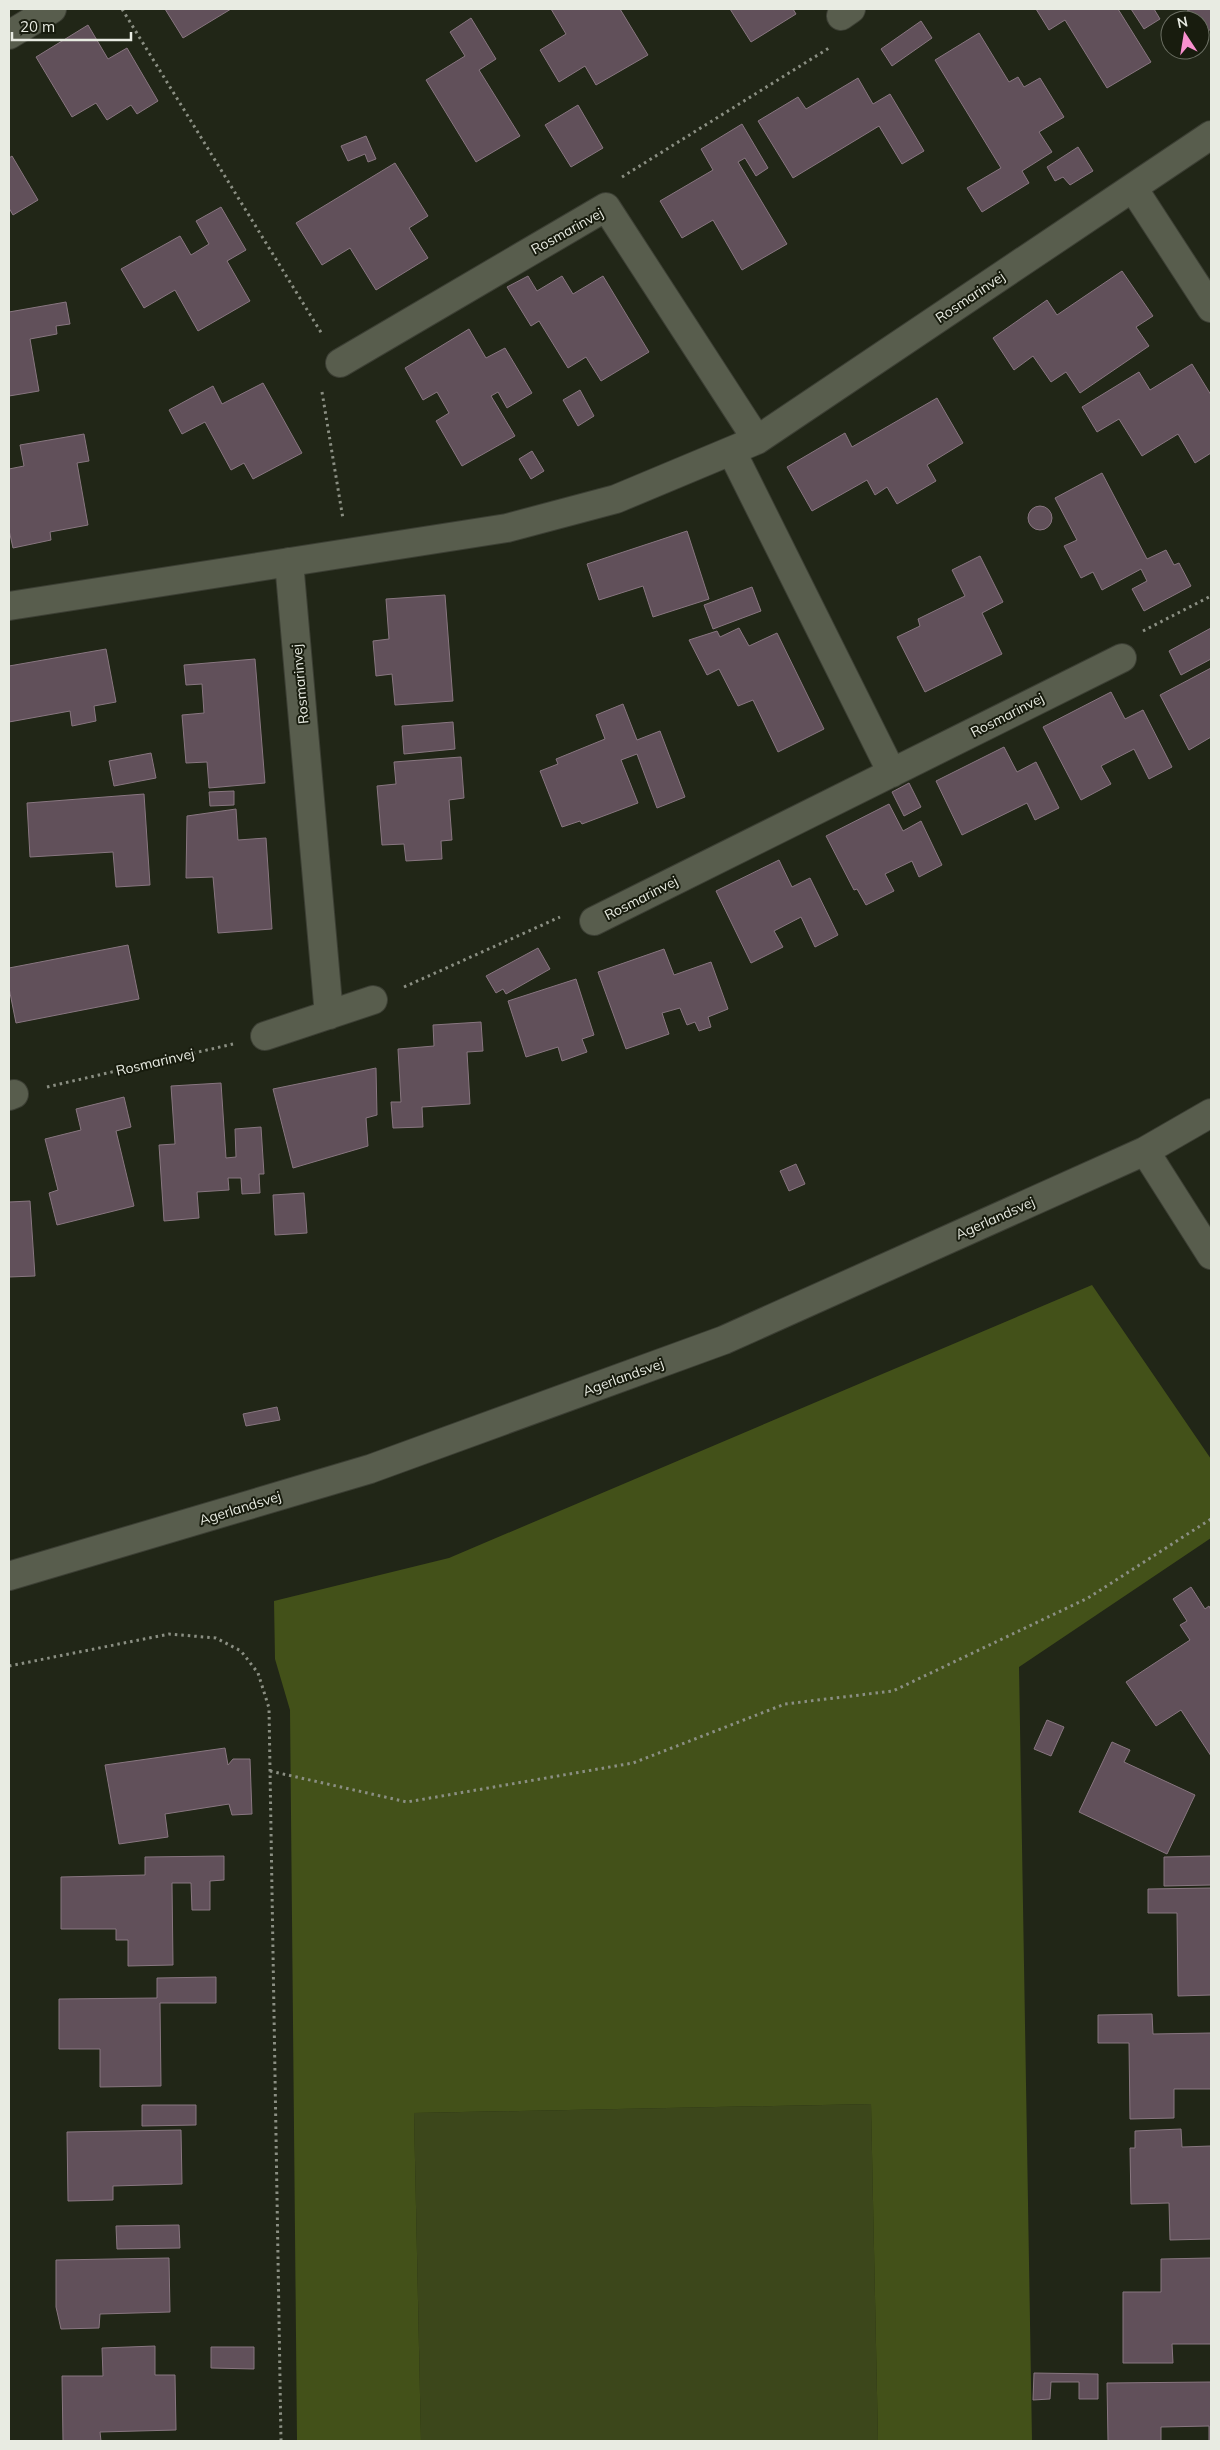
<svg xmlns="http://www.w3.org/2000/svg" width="1220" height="2450" viewBox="0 0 1220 2450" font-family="Mulish,sans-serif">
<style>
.green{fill:#3c471b}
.forest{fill:#435119}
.building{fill:#61505a;stroke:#887680}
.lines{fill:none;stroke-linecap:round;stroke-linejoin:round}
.minor-casing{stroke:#3c3f34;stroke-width:30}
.path{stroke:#8b8f83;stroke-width:3;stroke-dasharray:2.5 4;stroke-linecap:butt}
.minor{stroke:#585d4d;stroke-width:28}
.labels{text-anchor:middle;stroke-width:4;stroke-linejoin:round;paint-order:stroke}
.street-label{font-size:14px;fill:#e8ebe2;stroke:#181c0e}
</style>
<rect width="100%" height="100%" fill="#212617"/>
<path class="green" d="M871 2104 878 2441H421L414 2113Z"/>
<path class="forest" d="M1092 1285 1211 1459V1538L1019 1667 1032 2441H878L871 2104 414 2113 421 2441H297L290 1710 275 1659 274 1601 449 1558Z"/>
<path class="building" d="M165 9H231L183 38Z
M551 9H620L648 55 596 85 585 66 559 82 540 50 566 34Z
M730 9H793L796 14 751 42Z
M1036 9H1118L1151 62 1107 88 1065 20 1049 30Z
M1131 9H1154L1160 19 1144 29Z
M1191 9H1211V29L1202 35 1200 32V20H1193L1187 11Z
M471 18 496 59 479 70 520 136 476 162 426 80 465 56 450 32Z
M921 21 932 38 892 66 881 49Z
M88 25 108 59 127 48 158 101 137 114 131 105 107 120 96 103 72 117 36 57Z
M979 33 1009 82 1018 77 1024 87 1040 78 1064 117 1039 132 1052 152 1022 171 1029 183 982 212 967 188 1001 168 935 60Z
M858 78 873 104 890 94 924 151 902 164 879 126 793 178 758 121 798 97 806 109Z
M578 105 603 148 571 167 545 125Z
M742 124 768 168 756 176 745 158 738 162 787 244 742 270 713 220 682 238 660 201 713 170 701 149Z
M366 136 376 159 368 162 365 154 348 161 341 146Z
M1078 147 1093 171 1070 185 1063 177 1055 181 1047 167Z
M12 156 38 200 13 215 9 208V158Z
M395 163 428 216 409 228 428 258 376 290 350 248 322 265 296 223Z
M221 207 246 250 227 261 250 301 198 331 175 290 144 308 121 269 180 236 191 255 209 244 196 221Z
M1122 271 1153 316 1136 327 1149 346 1080 393 1066 372 1051 382 1033 356 1014 370 993 338 1047 300 1057 315Z
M528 276 537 291 562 276 573 294 603 276 649 352 601 381 586 357 568 368 539 321 531 326 507 287Z
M66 302 70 324 56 326 57 334 30 339 39 391 9 396V312Z
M469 329 486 358 505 348 532 393 507 408 498 392 491 396 515 436 462 466 436 421 449 413 437 392 423 400 405 368Z
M1192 364 1211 395V453L1195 463 1178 434 1142 456 1119 419 1097 432 1082 407 1139 372 1150 390Z
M263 383 302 453 253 479 244 463 231 470 205 422 182 434 169 410 213 386 222 404Z
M580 390 594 416 578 426 563 400Z
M937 398 963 443 927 465 936 481 897 504 887 487 875 495 867 480 812 511 787 467 845 433 852 447Z
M84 434 89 461 77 463 88 525 50 532 51 540 13 548 9 530V469L24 466 20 445Z
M532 451 544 471 531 479 519 459Z
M1102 473 1147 559 1166 550 1174 565 1179 563 1191 586 1144 611 1132 589 1147 581 1141 569 1102 590 1093 572 1081 578 1064 546 1077 540 1055 498Z
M1028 518a12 12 0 1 1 24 0a12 12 0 1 1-24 0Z
M687 531 709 599 653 617 643 586 599 600 587 564Z
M980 556 1003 602 982 613 1002 654 925 692 897 637 920 626 918 619 965 596 952 570Z
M752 587 761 611 713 629 704 605Z
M445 595 453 701 395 705 392 674 376 676 373 641 389 639 386 599Z
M739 628 749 646 777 633 824 729 778 752 753 700 738 706 719 669 707 675 689 640 717 631 720 637Z
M1211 628V659L1181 675 1169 651Z
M106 649 116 702 94 706 96 721 72 726 70 711 9 722V666Z
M255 659 265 783 209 788 207 762 186 763 182 715 204 713 202 684 186 685 184 665Z
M1211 668V737L1189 750 1160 695Z
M1111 692 1125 719 1143 710 1172 767 1149 779 1134 749 1101 766 1111 784 1081 800 1043 727Z
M623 704 637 740 660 731 685 797 657 808 637 754 621 760 638 803 582 824 580 821 562 827 540 771 558 764 556 759 605 739 596 715Z
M453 722 455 749 404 754 402 726Z
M1004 747 1017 772 1036 762 1059 808 1035 820 1027 803 962 835 936 781Z
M151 753 156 778 114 786 109 761Z
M461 757 464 798 449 800 452 840 441 841 442 859 406 861 404 844 382 845 377 786 396 784 394 762Z
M909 783 921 807 904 816 892 792Z
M234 791V805L210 806 209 792Z
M144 794 150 885 116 887 113 852 30 857 27 803Z
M889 804 903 831 921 821 942 865 919 877 912 861 885 874 894 891 866 905 857 889 854 890 826 836Z
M236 809 238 840 266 838 272 929 218 933 213 877 186 878 187 816Z
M779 860 792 887 810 878 838 935 815 947 801 917 774 931 783 947 751 963 716 891Z
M128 945 139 999 16 1023 9 988V968Z
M538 948 550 969 506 994 503 989 496 993 486 976Z
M664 949 674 975 711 962 728 1009 708 1017 711 1027 699 1031 695 1022 687 1025 680 1008 662 1013 669 1034 626 1049 598 972Z
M576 979 594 1035 582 1039 587 1052 562 1061 558 1047 526 1057 508 1001Z
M481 1022 483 1051 467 1052 470 1104 422 1107 423 1127 393 1128 391 1102H401L398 1049 434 1046 433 1025Z
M376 1068 377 1115 366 1118 368 1146 293 1168 273 1089Z
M221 1083 226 1158 236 1157 235 1129 261 1127 264 1174H259L260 1193 242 1194 241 1178H228L229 1190 197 1192 199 1218 164 1221 159 1145 175 1144 171 1086Z
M124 1097 131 1127 116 1131 134 1206 57 1225 49 1193 58 1190 45 1139 81 1130 76 1109Z
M796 1164 805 1184 789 1191 780 1171Z
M304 1193 307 1233 275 1235 273 1195Z
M30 1201 35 1276 9 1277V1202Z
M277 1407 280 1420 246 1426 243 1414Z
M1191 1587 1205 1609 1209 1606 1211 1610V1756L1181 1710 1156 1726 1126 1682 1190 1640 1180 1625 1187 1621 1173 1599Z
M1047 1720 1064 1727 1051 1756 1034 1749Z
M1112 1742 1130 1750 1124 1762 1195 1795 1167 1854 1079 1812Z
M225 1748 228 1765 233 1759H250L252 1814 232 1815 229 1804 165 1814 168 1837 119 1844 105 1765Z
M224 1856V1880L210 1881V1910H192L191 1883H172L173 1965 128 1966V1940H116V1929H61V1877L145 1875V1857Z
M1211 1856V1885L1164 1886V1857Z
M1211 1888V1995L1178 1996 1177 1913H1148V1889Z
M216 1977V2003H160L161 2086 100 2087V2049H59V1999L157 1998V1978Z
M1152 2014 1153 2034 1211 2033V2089H1174V2118L1130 2119 1129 2043H1098V2015Z
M142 2105H196V2125L142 2126Z
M1181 2129 1182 2147 1211 2146V2239L1170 2240 1169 2203 1131 2204 1130 2148H1135V2131Z
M181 2130 182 2184 113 2186V2200L68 2201 67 2132Z
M179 2225 180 2248 117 2249 116 2226Z
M169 2258 170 2312 100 2314 99 2328 61 2329 56 2307V2260Z
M1211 2258V2344H1172L1173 2363H1123V2292H1161V2259Z
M155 2346V2375H175L176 2430 100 2432 101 2441H63L62 2376H103L102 2348Z
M211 2347H254V2369L211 2368Z
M1034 2373 1098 2374V2399H1079V2382H1051L1050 2399 1033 2400Z
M1211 2382V2441H1209V2426L1161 2427V2441H1108L1107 2383Z"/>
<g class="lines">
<g class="minor-casing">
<path id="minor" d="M841 16 851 9
M9 35 52 9
M1133 188 1211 308
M340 363 606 207 757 440
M732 452 892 773
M289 562 329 1015
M9 606 507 528 616 499 757 440 1211 135
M594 921 1122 658
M265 1036 373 1000
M9 1096 14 1094
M1145 1151 1211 1255
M9 1576 370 1469 724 1340 1145 1151 1211 1113"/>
</g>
<path class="path" d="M122 9 322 334
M622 177 829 48
M322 392 343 519
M1143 631 1211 596
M404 987 560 917
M47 1087 233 1044
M9 1666 169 1634 216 1638 241 1651 258 1673 269 1708 281 2441
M270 1771 407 1802 633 1763 785 1704 893 1691 1088 1598 1211 1519"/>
<use href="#minor" class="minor"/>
</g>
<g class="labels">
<g class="street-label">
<text transform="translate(567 231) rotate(-29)" y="5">Rosmarinvej</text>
<text transform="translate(970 297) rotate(-34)" y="5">Rosmarinvej</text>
<text transform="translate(300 684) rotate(-95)" y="5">Rosmarinvej</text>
<text transform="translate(1007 715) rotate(-27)" y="5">Rosmarinvej</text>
<text transform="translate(641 898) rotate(-27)" y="5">Rosmarinvej</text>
<text transform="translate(155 1062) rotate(-13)" y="5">Rosmarinvej</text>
<text transform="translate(995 1218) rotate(-24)" y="5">Agerlandsvej</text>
<text transform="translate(623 1377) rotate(-20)" y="5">Agerlandsvej</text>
<text transform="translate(240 1508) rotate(-17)" y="5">Agerlandsvej</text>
</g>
</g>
<rect width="1220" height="2450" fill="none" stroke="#e8ebe2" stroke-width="20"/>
<g transform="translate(1185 35) rotate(348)"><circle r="24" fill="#181c0e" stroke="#6b6f63"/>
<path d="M0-4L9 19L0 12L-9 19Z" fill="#f790ce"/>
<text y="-8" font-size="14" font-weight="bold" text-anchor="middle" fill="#e8ebe2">N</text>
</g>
<path d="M12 32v8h119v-8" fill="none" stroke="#e8ebe2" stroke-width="2.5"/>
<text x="20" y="32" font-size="15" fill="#e8ebe2" stroke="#181c0e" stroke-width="4" paint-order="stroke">20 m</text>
</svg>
